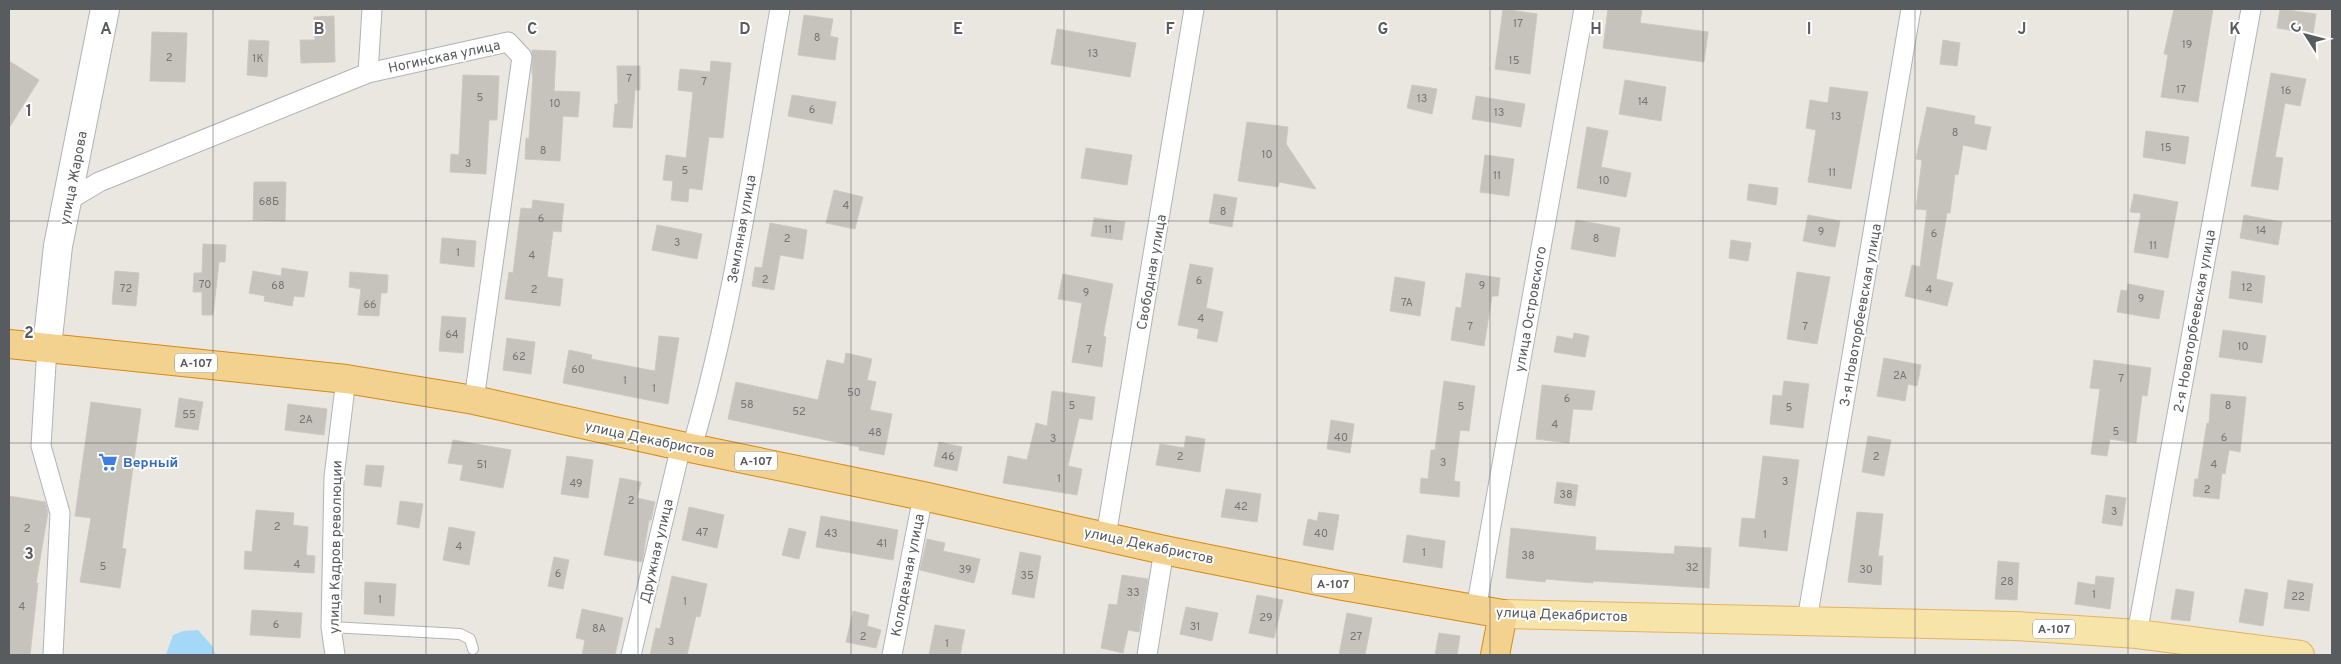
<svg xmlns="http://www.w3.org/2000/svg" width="2341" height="664" viewBox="0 0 2341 664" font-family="Overpass,sans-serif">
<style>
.water{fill:#a3d9f7}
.building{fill:#c6c2bc;stroke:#cec8bf}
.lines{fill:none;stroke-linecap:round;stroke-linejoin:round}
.lane-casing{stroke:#b0b3b7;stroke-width:12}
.street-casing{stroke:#b0b3b7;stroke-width:21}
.secondary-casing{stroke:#b0b3b6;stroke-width:30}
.primary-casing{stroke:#e4b35f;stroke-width:30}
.highway-casing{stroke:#d78913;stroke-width:30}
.lane{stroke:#fff;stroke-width:10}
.street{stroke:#fff;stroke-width:19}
.secondary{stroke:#fff;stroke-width:28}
.primary{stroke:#f7e4a8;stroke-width:28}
.highway{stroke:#f3d18e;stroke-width:28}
.grid{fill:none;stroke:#595c5f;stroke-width:1;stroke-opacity:0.55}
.labels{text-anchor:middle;stroke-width:4;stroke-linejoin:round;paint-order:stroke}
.number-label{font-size:11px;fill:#747676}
.shield{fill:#fff;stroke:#8b8d8f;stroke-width:1}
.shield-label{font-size:12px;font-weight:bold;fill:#595c5f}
.street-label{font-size:14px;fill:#595c5f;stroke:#fff}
.shop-label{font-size:14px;font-weight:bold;fill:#366cbe;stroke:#fff;text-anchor:start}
.grid-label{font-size:16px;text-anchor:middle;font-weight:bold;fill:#595c5f;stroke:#fff;stroke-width:4;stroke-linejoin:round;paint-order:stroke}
</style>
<rect width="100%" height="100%" fill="#eae7e0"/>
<path class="water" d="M198 630 213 647 215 655H166L173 635 183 631Z"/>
<path class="building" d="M1503 9 1537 14 1530 74 1495 69Z
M1608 9H1642L1640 23 1708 32 1704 62 1603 48Z
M2174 9H2213L2198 102 2161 97 2168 55 2164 54Z
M2280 9 2316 14 2313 34 2277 28Z
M804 15 833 19 830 36 838 38 835 60 798 55Z
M334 16 335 62 301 63 300 40H315L314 17Z
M1057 29 1136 43 1130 77 1051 64Z
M152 32 187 33 185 82 150 81Z
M249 40 269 41 267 77 247 75Z
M1943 40 1960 43 1957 66 1940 64Z
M532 50 556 51 554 91 580 92 578 117 563 116 560 161 525 159 526 138 529 139 533 74H532Z
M9 61 39 80 9 128Z
M711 61 731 63 723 138 709 137 702 190 689 188 688 202 671 200 673 181 663 180 666 155 686 158 693 92 678 90 680 69 710 72Z
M617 66H640V90H635L632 128 613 127 615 104H618Z
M2271 73 2306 79 2300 106 2285 103 2275 157 2283 158 2278 190 2251 186Z
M463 75 499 76 497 120H489L486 174 450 172 451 154 459 155Z
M1625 80 1666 87 1661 121 1619 114Z
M1412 85 1437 89 1432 114 1407 108Z
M1830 87 1868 92 1851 189 1808 182 1816 130 1806 128 1810 100 1828 103Z
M792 95 836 102 832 124 788 116Z
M1476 96 1525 104 1521 127 1472 119Z
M1927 107 1975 116 1974 124 1991 127 1986 150 1963 145 1958 175 1955 174 1950 213H1947L1936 279 1953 283 1947 306 1905 296 1912 265 1920 267 1927 210 1916 209 1922 160 1916 159Z
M1247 122 1288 127 1286 144 1316 189 1279 182 1278 187 1238 181Z
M1587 127 1608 131 1601 167 1631 173 1626 197 1577 188Z
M2146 131 2189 137 2185 164 2143 157Z
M1086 148 1132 155 1127 185 1081 178Z
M1485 155 1514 159 1509 196 1480 192Z
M254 182H286L285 221 253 220Z
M1749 184 1778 188 1776 205 1747 200Z
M834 190 863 197 855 229 826 223Z
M1214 194 1237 198 1232 227 1209 223Z
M2134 194 2178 202 2168 258 2134 252 2141 213 2130 212Z
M533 200 564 204 561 232 553 231 547 277 563 279 560 306 505 299 509 272 513 273 521 208 532 209Z
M1808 215 1840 221 1835 247 1803 241Z
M2244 215 2282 222 2278 245 2240 238Z
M1094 218 1125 222 1122 240 1091 236Z
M1576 220 1620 228 1615 257 1571 249Z
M770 223 807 230 803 259 780 255 774 290 752 286 755 267 762 268Z
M657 225 702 234 697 259 652 250Z
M442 238 476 241 474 267 440 263Z
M1731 240 1751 243 1748 261 1729 258Z
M203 244 226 245 225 262H219L213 315H202V292H193L194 273H202Z
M1190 264 1213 268 1206 308 1223 312 1217 342 1197 338 1199 329 1178 325Z
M282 268 308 272 304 297 294 296 292 306 264 301 265 296 249 293 253 271 281 276Z
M115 271 139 273 136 306 112 304Z
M2232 271 2265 276 2262 303 2229 298Z
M350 272 388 275 387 293H381L379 316 358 315 361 289 349 287Z
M1797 272 1830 277 1817 344 1787 339Z
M1466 273 1500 278 1498 296H1492L1484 346 1451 340 1456 307 1461 308Z
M1063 274 1113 284 1103 336 1106 337 1102 367 1072 362 1082 303 1058 299Z
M1395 277 1425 282 1420 316 1390 311Z
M2128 284 2164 291 2159 319 2117 312 2121 290 2127 291Z
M442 316 466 318 463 353 439 351Z
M2223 330 2266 336 2262 363 2219 357Z
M1574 333 1589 336 1585 357 1554 352 1557 336 1573 339Z
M659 336 679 338 668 404 563 383 569 350 592 355 591 359 655 371Z
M507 338 535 342 531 374 503 370Z
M846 353 872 359 867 380 876 382 870 410 892 414 884 455 859 450V447L728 419 736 382 818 400 827 360 844 364Z
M1884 358 1921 365 1917 386 1908 384 1905 401 1877 396Z
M2094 360 2151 368 2147 396 2142 395 2136 443 2110 439 2107 456 2091 454 2100 389 2090 388Z
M1444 381 1475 386 1469 431 1460 430 1454 481 1460 482 1459 497 1420 493 1421 478 1428 479 1431 450H1435Z
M1784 381 1809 384 1803 428 1770 424 1773 395 1782 396Z
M1542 385 1595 391 1592 410 1573 409 1569 443 1536 439Z
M1052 391 1095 397 1092 420 1079 418 1068 466 1082 469 1077 495 1003 483 1008 456 1027 460 1036 423 1047 426Z
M2211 394 2246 397 2240 452 2229 450 2225 474 2222 473 2219 499 2193 496 2195 479H2198L2207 423H2209Z
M179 398 203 402 198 430 175 427Z
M91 402 141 409 122 548 126 549 120 588 80 582 91 518 75 516Z
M288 404 327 409 324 435 285 430Z
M1331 420 1354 424 1350 453 1327 449Z
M1186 436 1205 439 1200 472 1156 465 1160 444 1184 448Z
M1868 436 1891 440 1884 476 1862 472Z
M453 440 511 450 503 488 460 480 463 465 448 463Z
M939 442 962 447 957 471 934 466Z
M567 456 593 460 588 498 561 494Z
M1763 456 1799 460 1787 551 1739 546 1742 518 1755 519Z
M366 465 384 466 381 487 364 485Z
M620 478 641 482 637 498 655 502 651 520H649L642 562 604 555Z
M1557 482 1578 485 1575 506 1554 503Z
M1226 489 1261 494 1257 522 1221 517Z
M2106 495 2126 498 2122 526 2102 523Z
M9 496 45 502 48 512 36 583H38L30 655H9Z
M400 501 423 504 419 528 397 524Z
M689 507 724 515 717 548 682 540Z
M256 510 294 513 293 525 308 527 306 555 315 556 314 573 244 569 245 551 252 552Z
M1319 512 1339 515 1333 550 1303 545 1308 519 1317 521Z
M1857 512 1883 514 1878 556H1883L1881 585 1848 582Z
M821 516 898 530 893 560 816 547Z
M449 527 475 532 469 565 443 560Z
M789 528 806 532 799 559 782 555Z
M1511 528 1596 537 1595 550 1674 554 1675 546 1711 548 1709 588 1593 581V583L1546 579 1545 582 1506 578Z
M1407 535 1445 541 1442 568 1403 562Z
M927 539 945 543 943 551 980 559 974 583 920 570Z
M1020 552 1041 556 1034 598 1012 594Z
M554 557 569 560 563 589 548 586Z
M1998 561 2019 563 2017 600 1995 599Z
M1122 575 1148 579 1139 632 1128 630 1123 653 1101 648 1109 604 1117 605Z
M672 576 707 584 700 617 696 616 687 655H650L656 628 660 629Z
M2096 576 2114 578 2110 609 2075 604 2078 582 2095 585Z
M2288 580 2313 584 2309 611 2284 608Z
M365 582 396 584 394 616 364 614Z
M2176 589 2194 592 2190 621 2171 619Z
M2245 589 2268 593 2263 626 2239 622Z
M1257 595 1283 600 1274 638 1249 633Z
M1186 607 1218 613 1212 641 1180 634Z
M582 609 623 618 615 655H582L585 640 576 638Z
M252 610 302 613 300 638 250 635Z
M853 611 869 615 867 626 881 630 876 648 846 642Z
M1347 613 1372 618 1365 655H1339Z
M935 625 965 630 960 655H929Z
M1439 633 1460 636 1457 655H1435Z"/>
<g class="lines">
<g class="lane-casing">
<path id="lane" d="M331 627 460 634 470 639 473 649"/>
</g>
<g class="street-casing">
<path id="street" d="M368 73 372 9
M69 200 99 182 368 73 508 42 522 57 474 400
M47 347 41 446 60 513 53 655
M692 447C734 305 754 155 780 9
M1106 536 1194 9
M1476 609 1584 9
M1807 620 1911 9
M2137 634 2251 9
M335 655 331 627 334 477 346 379
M631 655 681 446
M892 655 923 496
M1147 655 1164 550"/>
</g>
<g class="secondary-casing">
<path id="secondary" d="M47 347 58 246 105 9"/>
</g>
<g class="primary-casing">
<path id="primary" d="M1503 614 2016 626 2137 634 2300 655"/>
</g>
<g class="highway-casing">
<path id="highway" d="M9 344 346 379 474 400 681 446 923 496 1164 550 1343 586 1503 614 1495 655"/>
</g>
<use href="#lane" class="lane"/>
<use href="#street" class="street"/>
<use href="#secondary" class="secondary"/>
<use href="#primary" class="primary"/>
<use href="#highway" class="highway"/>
</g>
<path class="grid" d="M213 9V655M426 9V655M638 9V655M851 9V655M1064 9V655M1277 9V655M1490 9V655M1703 9V655M1915 9V655M2128 9V655M9 221H2332M9 443H2332"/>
<defs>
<g id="supermarket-bare" transform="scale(1.5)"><path d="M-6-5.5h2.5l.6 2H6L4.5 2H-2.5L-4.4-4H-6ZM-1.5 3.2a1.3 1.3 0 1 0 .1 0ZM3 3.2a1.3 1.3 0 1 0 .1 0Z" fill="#3f7fe0" stroke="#fff" stroke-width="2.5" paint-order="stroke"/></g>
</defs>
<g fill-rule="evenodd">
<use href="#supermarket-bare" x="108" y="462"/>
</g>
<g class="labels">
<g class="number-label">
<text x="1518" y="27">17</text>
<text x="817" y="41">8</text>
<text x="2187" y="48">19</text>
<text x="1093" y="57">13</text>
<text x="169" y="61">2</text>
<text x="258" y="62">1К</text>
<text x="1514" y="64">15</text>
<text x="629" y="82">7</text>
<text x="704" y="85">7</text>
<text x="2181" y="93">17</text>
<text x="2286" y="94">16</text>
<text x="480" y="101">5</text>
<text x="1422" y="102">13</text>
<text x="1643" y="105">14</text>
<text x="555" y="107">10</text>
<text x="812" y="113">6</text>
<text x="1499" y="116">13</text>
<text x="1836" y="120">13</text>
<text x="1955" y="136">8</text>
<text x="2166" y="151">15</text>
<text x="543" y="154">8</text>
<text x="1267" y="158">10</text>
<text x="468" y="167">3</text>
<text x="685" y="174">5</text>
<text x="1832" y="176">11</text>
<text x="1497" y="179">11</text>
<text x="1604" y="184">10</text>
<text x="269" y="205">68Б</text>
<text x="846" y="209">4</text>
<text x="1223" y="215">8</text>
<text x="541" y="222">6</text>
<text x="1108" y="233">11</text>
<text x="2261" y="234">14</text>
<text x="1821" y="235">9</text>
<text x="1934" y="237">6</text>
<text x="787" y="242">2</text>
<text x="1596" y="242">8</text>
<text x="677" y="246">3</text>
<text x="2153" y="249">11</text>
<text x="458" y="256">1</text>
<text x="532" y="259">4</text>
<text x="765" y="283">2</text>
<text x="1199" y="284">6</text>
<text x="205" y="288">70</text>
<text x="278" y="289">68</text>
<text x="1482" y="289">9</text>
<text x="2247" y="291">12</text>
<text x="126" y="292">72</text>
<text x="534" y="293">2</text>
<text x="1929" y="293">4</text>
<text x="1086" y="296">9</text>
<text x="2141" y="302">9</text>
<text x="1407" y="306">7А</text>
<text x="370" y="308">66</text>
<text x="1201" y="322">4</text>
<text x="1470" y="330">7</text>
<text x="1805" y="330">7</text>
<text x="452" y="338">64</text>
<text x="2243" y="350">10</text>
<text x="1089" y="353">7</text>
<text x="519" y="360">62</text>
<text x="578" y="373">60</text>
<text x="1900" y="379">2А</text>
<text x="2121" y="382">7</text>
<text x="625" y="384">1</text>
<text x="654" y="392">1</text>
<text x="854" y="396">50</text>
<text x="1567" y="402">6</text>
<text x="747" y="408">58</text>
<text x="1072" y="409">5</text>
<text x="2228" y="409">8</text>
<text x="1461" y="410">5</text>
<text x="1789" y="411">5</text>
<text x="799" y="415">52</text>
<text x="189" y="418">55</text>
<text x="306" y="423">2А</text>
<text x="1555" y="428">4</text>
<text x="2116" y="435">5</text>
<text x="875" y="436">48</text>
<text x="1341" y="441">40</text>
<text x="2224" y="441">6</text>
<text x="1053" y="442">3</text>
<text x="948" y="460">46</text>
<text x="1180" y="460">2</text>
<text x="1876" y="460">2</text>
<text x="1443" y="466">3</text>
<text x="482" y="468">51</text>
<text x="2214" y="468">4</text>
<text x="1059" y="482">1</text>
<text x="1785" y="485">3</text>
<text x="576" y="487">49</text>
<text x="2207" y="493">2</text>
<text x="1566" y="498">38</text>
<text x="631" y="504">2</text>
<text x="1241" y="510">42</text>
<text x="2114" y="515">3</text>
<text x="277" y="530">2</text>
<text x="27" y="532">2</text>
<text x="702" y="536">47</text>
<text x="831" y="537">43</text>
<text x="1321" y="537">40</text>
<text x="1765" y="538">1</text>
<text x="882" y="547">41</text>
<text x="459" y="550">4</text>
<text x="1424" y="556">1</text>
<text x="1528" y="559">38</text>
<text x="297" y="568">4</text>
<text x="103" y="570">5</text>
<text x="1692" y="571">32</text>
<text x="965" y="573">39</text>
<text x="1866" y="573">30</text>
<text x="558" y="577">6</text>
<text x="1027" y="579">35</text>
<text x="2007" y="585">28</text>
<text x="1133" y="596">33</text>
<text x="2094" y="598">1</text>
<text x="2298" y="600">22</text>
<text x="380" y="603">1</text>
<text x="685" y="605">1</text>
<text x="22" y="610">4</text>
<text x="1266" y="621">29</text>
<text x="276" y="628">6</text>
<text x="1195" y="630">31</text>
<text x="599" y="632">8А</text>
<text x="863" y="640">2</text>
<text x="1356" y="640">27</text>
<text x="671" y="645">3</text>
<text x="947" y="647">1</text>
</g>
<g class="shield">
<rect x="175" y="353.5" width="42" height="19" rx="4"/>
<rect x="735" y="451.5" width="42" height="19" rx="4"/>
<rect x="1312" y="574.5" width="42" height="19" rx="4"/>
<rect x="2033" y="619.5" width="42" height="19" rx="4"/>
</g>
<g class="shield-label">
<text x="196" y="367">А-107</text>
<text x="756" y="465">А-107</text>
<text x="1333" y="588">А-107</text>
<text x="2054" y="633">А-107</text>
</g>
<g class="street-label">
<text transform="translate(444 56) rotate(-12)" y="5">Ногинская улица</text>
<text transform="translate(73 178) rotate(-79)" y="5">улица Жарова</text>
<text transform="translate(741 229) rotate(-80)" y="5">Земляная улица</text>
<text transform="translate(1151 272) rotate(-80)" y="5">Свободная улица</text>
<text transform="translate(1530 309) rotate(-80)" y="5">улица Островского</text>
<text transform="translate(1860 315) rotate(-80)" y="5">3-я Новоторбеевская улица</text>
<text transform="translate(2194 321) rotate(-80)" y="5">2-я Новоторбеевская улица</text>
<text transform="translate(650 439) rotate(12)" y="5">улица Декабристов</text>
<text transform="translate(1149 545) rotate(12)" y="5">улица Декабристов</text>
<text transform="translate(335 547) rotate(-89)" y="5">улица Кадров революции</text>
<text transform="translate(656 551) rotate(-77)" y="5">Дружная улица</text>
<text transform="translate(907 575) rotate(-79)" y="5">Колодезная улица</text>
<text transform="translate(1562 614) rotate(2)" y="5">улица Декабристов</text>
</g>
<g class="shop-label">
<text x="123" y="467">Верный</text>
</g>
</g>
<g class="grid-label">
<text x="106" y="34">A</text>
<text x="319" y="34">B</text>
<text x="532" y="34">C</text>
<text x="745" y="34">D</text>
<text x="958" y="34">E</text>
<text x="1170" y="34">F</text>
<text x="1383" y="34">G</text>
<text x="1596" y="34">H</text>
<text x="1809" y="34">I</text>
<text x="2022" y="34">J</text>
<text x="2235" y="34">K</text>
<text x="29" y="116">1</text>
<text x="29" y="338">2</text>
<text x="29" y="559">3</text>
</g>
<rect width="2341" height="664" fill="none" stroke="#595c5f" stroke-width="20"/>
<g transform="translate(2306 35) rotate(306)" stroke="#ffffff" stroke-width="4" paint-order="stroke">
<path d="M0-4L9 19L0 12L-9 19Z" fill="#595c5f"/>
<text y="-8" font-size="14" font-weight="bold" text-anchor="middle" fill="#595c5f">С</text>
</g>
</svg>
